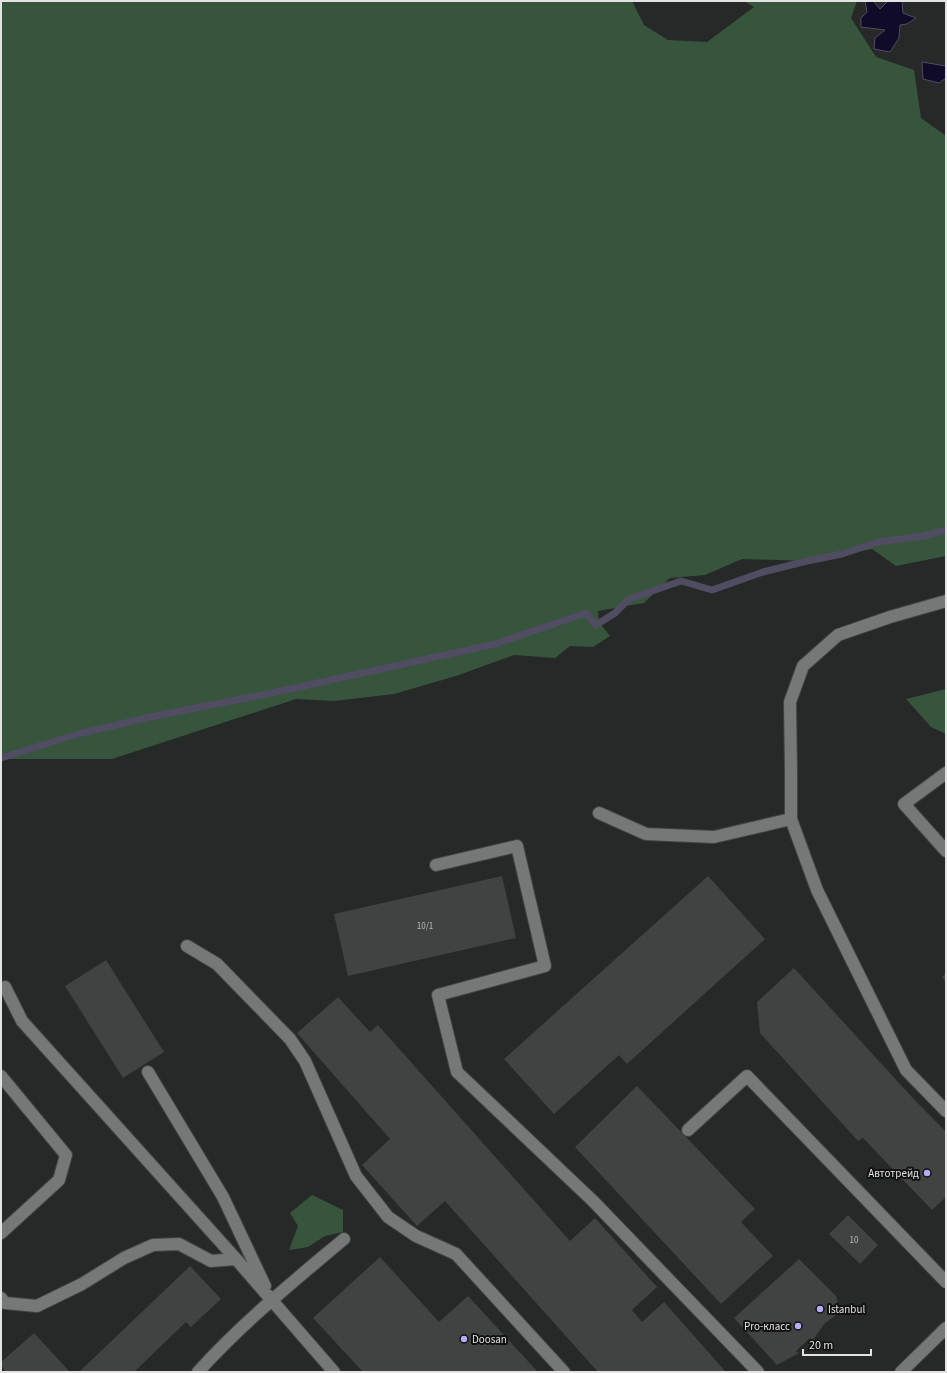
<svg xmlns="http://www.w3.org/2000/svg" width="947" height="1373" viewBox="0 0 947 1373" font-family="'Source Sans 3',sans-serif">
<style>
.green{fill:#37553d}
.water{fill:#110b2a;stroke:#504c61}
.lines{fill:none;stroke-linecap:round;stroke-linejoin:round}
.stream{stroke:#504c61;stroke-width:7}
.building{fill:#404341}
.minor-casing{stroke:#424442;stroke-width:14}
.minor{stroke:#757876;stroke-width:12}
.poi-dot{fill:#b4acf9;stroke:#101110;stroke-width:1.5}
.labels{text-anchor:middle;stroke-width:4;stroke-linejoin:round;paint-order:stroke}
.number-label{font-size:9px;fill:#babbba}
.poi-label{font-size:11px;fill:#e2e3e2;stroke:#101110;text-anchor:end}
</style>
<rect width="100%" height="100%" fill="#262927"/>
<path class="green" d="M1 1H632L644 25 668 40 707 42 754 7 744 1H857L851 18 876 57 914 70 921 118 946 136V556L896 566 872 549 808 561 742 559 705 575 670 578 644 603 598 611 599 622 610 636 593 647 570 646 555 658 514 655 456 676 394 694 334 701 296 699 112 759H1Z
M946 689V734L931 727 906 699Z
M312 1195 343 1210V1232L325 1236 308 1247 289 1250 298 1226 290 1213Z"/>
<path class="water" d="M865 1H873L880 9 888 1H902L903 13 916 18 907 24 900 25 899 38 890 52 874 49 875 38 885 30 861 27V18L867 12Z
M922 62 946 66V78L939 83 923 79Z"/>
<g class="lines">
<path class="stream" d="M1 758 78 734 150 717 267 694 495 644 586 613 596 625 615 613 629 599 681 581 712 590 763 572 807 561 842 554 878 542 924 536 946 530"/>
</g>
<path class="building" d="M502 876 516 938 348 976 334 914Z
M708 876 765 939 627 1064 619 1055 554 1114 504 1059Z
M106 960 164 1052 123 1078 65 986Z
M794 968 909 1094 946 1132V1197L932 1210 863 1138 858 1141 760 1033 757 1002Z
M946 973V982L942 977Z
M338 997 370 1032 378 1025 570 1241 595 1218 657 1287 632 1310 642 1322 664 1302 726 1372H598L445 1201 417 1226 362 1165 390 1139 297 1033Z
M637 1086 755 1209 741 1222 773 1256 721 1304 575 1147Z
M848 1215 878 1245 860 1264 829 1234Z
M380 1257 439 1322 468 1296 538 1372H363L313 1318Z
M799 1259 836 1296 839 1307 835 1316 824 1324 813 1340 810 1338 796 1351 799 1353 777 1365 734 1318Z
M190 1266 221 1299 191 1327 186 1322 134 1372H79Z
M34 1333 70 1372H6L1 1366V1362Z"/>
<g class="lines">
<g class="minor-casing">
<path id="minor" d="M946 601 890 617 838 635 803 666 790 702 791 772V819L817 890 906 1070 946 1111
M946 773 904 804 946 851
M599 813 646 834 714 837 791 819
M436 865 517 846 545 966 438 995 457 1072 593 1201 758 1372
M187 946 217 964 290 1039 305 1061 356 1176 388 1217 416 1236 456 1254 564 1372
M5 987 22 1021 236 1259 334 1372
M148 1072 223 1197 265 1286
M1 1076 66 1155 59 1180 1 1233
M688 1130 747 1076 946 1282
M1 1298 5 1303 37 1306 82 1284 124 1258 153 1245 179 1244 211 1261 236 1259
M198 1372C242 1323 294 1281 344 1239
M901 1372 946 1328"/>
</g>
<use href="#minor" class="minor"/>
</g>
<g class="poi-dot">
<circle cx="927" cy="1173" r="4"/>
<circle cx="820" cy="1309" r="4"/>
<circle cx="798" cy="1326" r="4"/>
<circle cx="464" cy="1339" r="4"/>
</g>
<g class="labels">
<g class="number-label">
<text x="425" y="929">10/1</text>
<text x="854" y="1243">10</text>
</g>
<g class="poi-label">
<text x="919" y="1177">Автотрейд</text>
<text x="828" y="1313" text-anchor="start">Istanbul</text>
<text x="790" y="1330">Pro-класс</text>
<text x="472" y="1343" text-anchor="start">Doosan</text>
</g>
</g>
<rect width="947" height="1373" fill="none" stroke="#e2e3e2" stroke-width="4"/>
<path d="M803 1349v6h68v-6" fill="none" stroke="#e2e3e2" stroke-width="2"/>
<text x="809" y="1349" font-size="12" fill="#e2e3e2" stroke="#101110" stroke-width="3" paint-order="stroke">20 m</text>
</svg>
